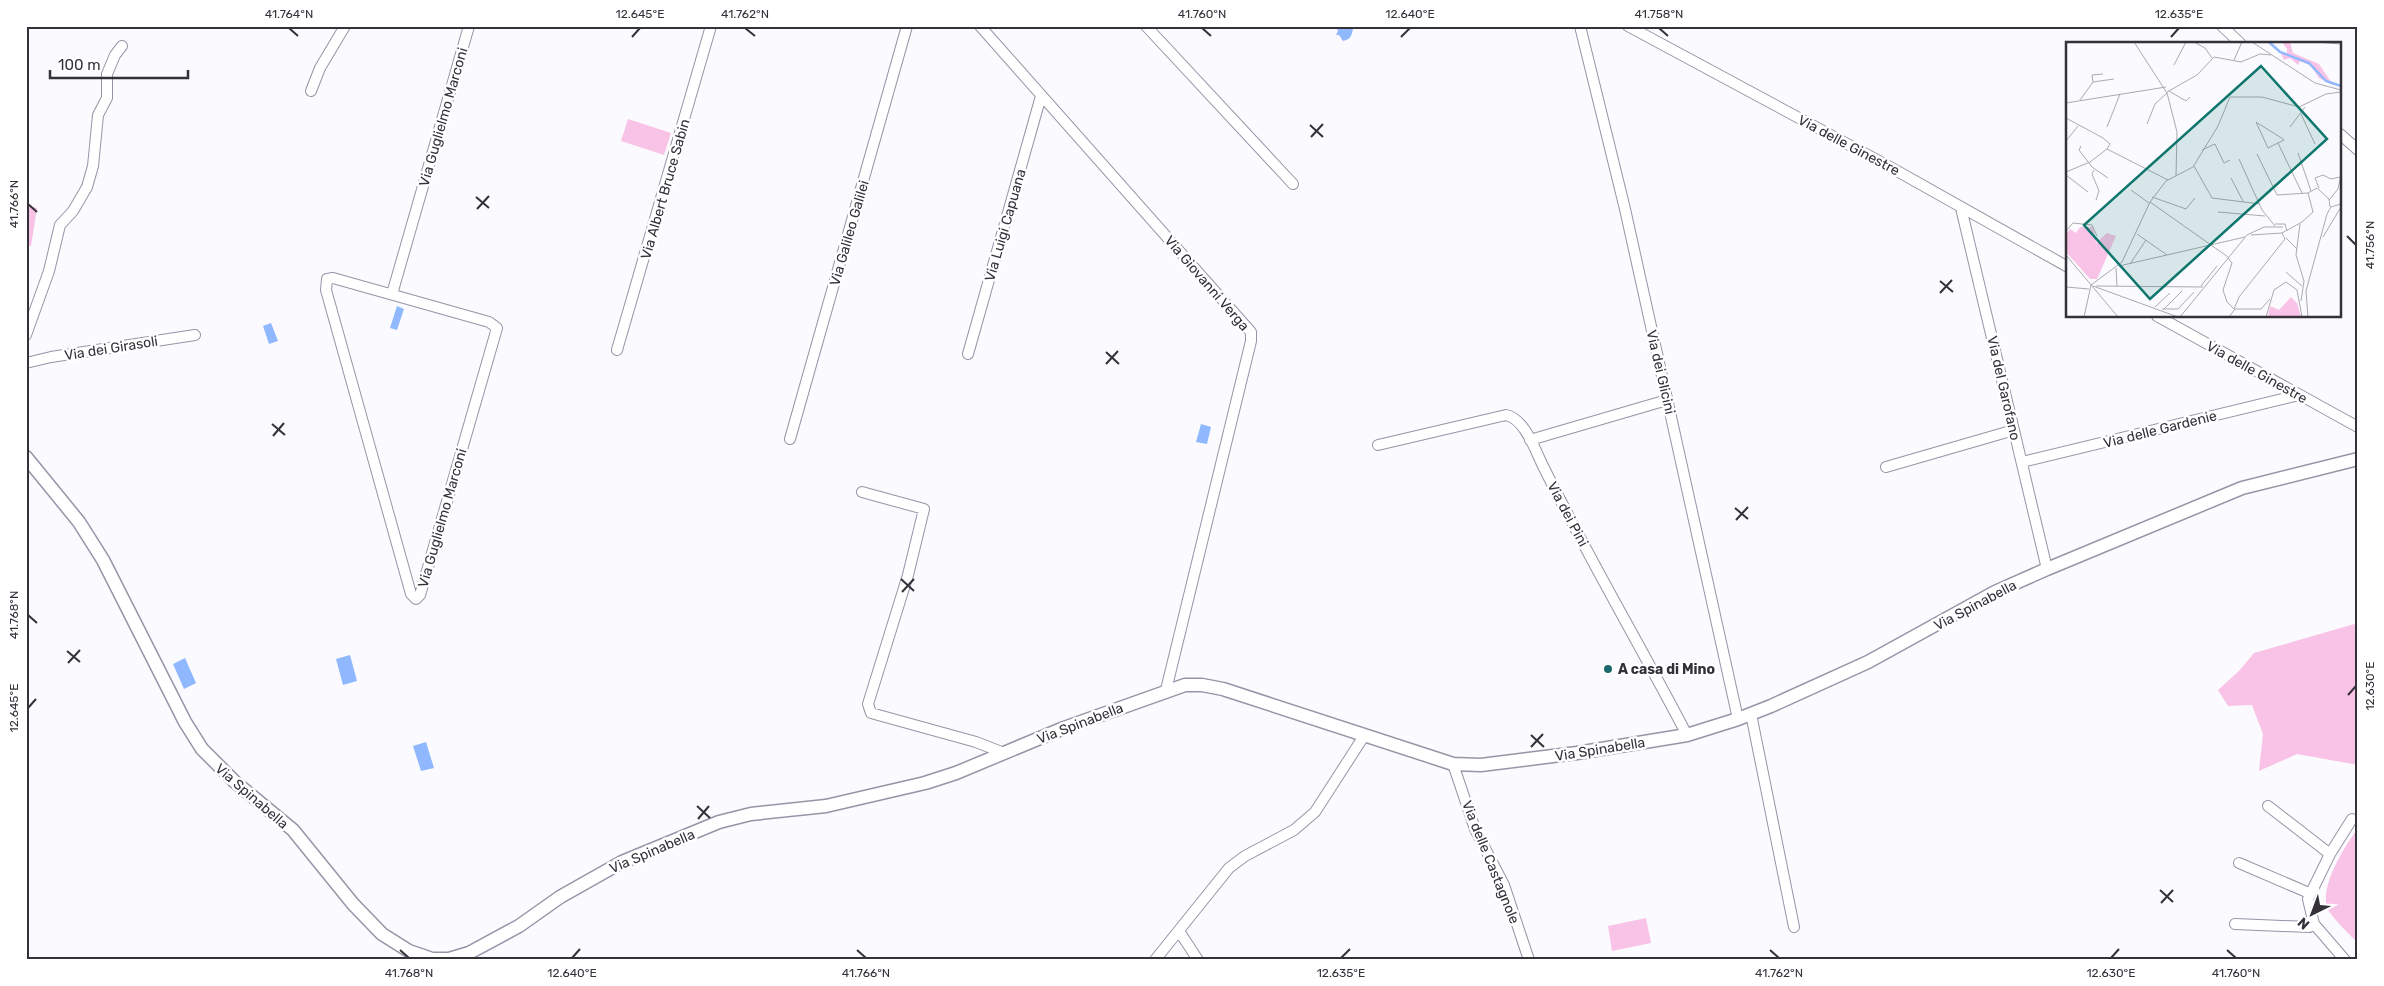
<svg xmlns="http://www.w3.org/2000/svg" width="2384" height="986" viewBox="0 0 2384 986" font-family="Rubik,sans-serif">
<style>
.green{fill:#f9c3e7}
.water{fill:#8fb8fe}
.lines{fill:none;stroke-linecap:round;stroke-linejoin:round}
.minor-casing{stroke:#9993a7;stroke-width:12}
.tertiary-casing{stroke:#9993a7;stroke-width:15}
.minor{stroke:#fff;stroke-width:10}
.tertiary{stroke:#fff;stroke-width:12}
.ticks{fill:none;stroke:#343139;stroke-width:2}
.poi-dot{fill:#1a686d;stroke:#fff;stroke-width:2}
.labels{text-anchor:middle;stroke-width:5;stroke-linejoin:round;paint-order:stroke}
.street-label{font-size:14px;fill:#343139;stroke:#fff}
.poi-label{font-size:14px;font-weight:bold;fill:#343139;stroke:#fff;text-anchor:start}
.inset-river{fill:none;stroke:#8fb8fe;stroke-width:2.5}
.inset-road{fill:none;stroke:#abaaaf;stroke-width:1}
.view{fill:#0f766e;fill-opacity:0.15;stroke:#0f766e;stroke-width:2.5}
.inset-edge{fill:none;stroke:#343139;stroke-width:2.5}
.neatline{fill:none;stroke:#343139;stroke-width:2}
.ticks-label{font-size:12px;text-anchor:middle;fill:#343139}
</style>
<rect width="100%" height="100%" fill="#fbfafe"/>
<path class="green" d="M628 119 671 133 664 155 621 141Z
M26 205 37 208 31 246 26 245Z
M2358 623V765L2297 754 2259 771 2263 734 2252 705 2228 706 2218 690 2239 671 2254 653Z
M2358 828V943C2350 935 2330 916 2327 907 2320 885 2345 846 2358 828Z
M1646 918 1651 943 1612 951 1608 926Z"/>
<path class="water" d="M1336 26H1353C1353 33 1351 40 1343 41L1339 35H1336L1338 31Z
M397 306 404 309 397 330 390 328Z
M271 323 278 341 269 344 263 326Z
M1201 424 1211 427 1207 444 1196 442Z
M350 655 357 681 343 685 336 659Z
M185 658 196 683 184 689 173 664Z
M426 742 434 768 421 771 413 746Z"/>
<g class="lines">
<g class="minor-casing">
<path id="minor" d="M980 26 1251 332V341L1166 690
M1146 26 1293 184
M1580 26 1625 209 1738 719
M1628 26 1890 167 2068 267
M2222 26 2241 44
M311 91 320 68 345 26
M2340 134 2358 150
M1961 208 2047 569
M333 278 489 322 497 328 420 595 416 599 411 594 326 290 327 279Z
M392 294 469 26
M2157 316 2358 427
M26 335 49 271 60 225 73 211 87 187 93 166 98 115 107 98V74L115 55 122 46
M617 350 711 26
M968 354 1041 96
M26 363 51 357 195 335
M790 439 907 26
M1530 440 1667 400
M1378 445 1506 415C1525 419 1535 450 1543 466 1588 557 1640 645 1687 735
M2022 462 2299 395
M1886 467 2014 430
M862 492 924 509 908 575 868 704 871 713 976 742 1004 753
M1751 714 1794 927
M1453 764 1475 829 1504 885 1529 960
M2268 806 2330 854
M2239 863 2309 893
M2235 924 2309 927 2314 924
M1179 931 1198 960
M1155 960 1229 868 1245 856 1294 830 1315 812 1364 736
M2345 960 2314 924 2308 899 2330 854 2352 819"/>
</g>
<g class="tertiary-casing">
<path id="tertiary" d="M26 457 79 522 103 560 185 722 202 749 235 782 293 830 353 904 382 934 409 951 432 959H449L469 953 519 926 560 897 622 862 719 822 751 814 826 806 925 783 956 773 1064 728 1185 685H1202L1223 689 1453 764 1481 765 1577 753 1687 735 1738 719 1771 706 1868 662 1995 592 2047 569 2242 488 2358 459"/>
</g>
<use href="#minor" class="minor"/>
<use href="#tertiary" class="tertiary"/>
</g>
<path class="ticks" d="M289 28 298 36M745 28 755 36M1202 28 1211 36M1659 28 1668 36M632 37 640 28M1401 37 1410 28M2171 37 2179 28M1310 125 1323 137M1311 137 1323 124M476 197 489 208M28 204 37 212M477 209 489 196M2347 236 2356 245M1940 281 1953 292M1940 293 1952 280M1106 352 1119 364M1106 364 1118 351M272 424 285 435M273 436 284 423M1735 508 1748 519M1736 520 1748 507M901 579 914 591M902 592 914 579M28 615 37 623M67 651 80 662M68 663 80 650M2348 695 2356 686M28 708 36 699M1531 735 1544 747M1531 747 1543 734M697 806 710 818M698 819 709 806M2160 890 2173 902M2161 903 2173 890M400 950 409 958M857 950 866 958M1770 950 1779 958M2227 950 2236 958M572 958 580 949M1341 958 1350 949M2111 958 2119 949"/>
<circle class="poi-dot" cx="1608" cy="669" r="5"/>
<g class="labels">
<g class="street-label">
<text transform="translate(443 117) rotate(-74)" y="5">Via Guglielmo Marconi</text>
<text transform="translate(1849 145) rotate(28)" y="5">Via delle Ginestre</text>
<text transform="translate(665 189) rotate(-74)" y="5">Via Albert Bruce Sabin</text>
<text transform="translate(1005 225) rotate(-74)" y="5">Via Luigi Capuana</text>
<text transform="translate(849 233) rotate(-74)" y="5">Via Galileo Galilei</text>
<text transform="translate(1207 283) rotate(49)" y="5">Via Giovanni Verga</text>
<text transform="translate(111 348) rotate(-9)" y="5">Via dei Girasoli</text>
<text transform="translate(1661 372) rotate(77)" y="5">Via dei Glicini</text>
<text transform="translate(2257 372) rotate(29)" y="5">Via delle Ginestre</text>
<text transform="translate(2004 388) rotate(77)" y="5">Via del Garofano</text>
<text transform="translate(2160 429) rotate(-14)" y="5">Via delle Gardenie</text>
<text transform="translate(1568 514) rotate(62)" y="5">Via dei Pini</text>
<text transform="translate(442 518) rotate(-74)" y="5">Via Guglielmo Marconi</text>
<text transform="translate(1975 605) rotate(-28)" y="5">Via Spinabella</text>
<text transform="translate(1080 723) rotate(-21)" y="5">Via Spinabella</text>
<text transform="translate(1600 749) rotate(-9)" y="5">Via Spinabella</text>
<text transform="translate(252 796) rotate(41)" y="5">Via Spinabella</text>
<text transform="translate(652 851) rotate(-23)" y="5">Via Spinabella</text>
<text transform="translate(1491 862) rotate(68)" y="5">Via delle Castagnole</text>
</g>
<g class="poi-label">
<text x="1618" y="674">A casa di Mino</text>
</g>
</g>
<g transform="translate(2066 42)">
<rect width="275" height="275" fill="#fbfafe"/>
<path d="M216 0H224L227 11 253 22 267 43 253 36 245 24 234 19 232 23 224 16 218 18 215 12 221 11V7ZM14 185H27L30 201 41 191 50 194 31 237H24L0 210V192L4 187 10 191ZM225 255 231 261 235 275H202L204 264 213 268Z" fill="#f9c3e7"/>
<path class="inset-river" d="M203 0 214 10 243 21 260 39 275 44"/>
<path class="inset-road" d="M68 0 101 51 111 90 110 134M128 0 139 6 146 16M186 0 249 41 275 48M251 0 275 2M168 18 176 0M108 23 120 0M27 40 26 33 37 32M103 49 120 59 124 55M101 50 131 33 148 15 175 20 194 12 205 13M14 58 27 40 48 37M0 61 100 45M235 72 249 102M0 76 37 96 44 102 41 107M190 80 217 97 218 98 202 106ZM81 82 89 62 101 51M41 85 54 52M224 85 239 65M0 99 12 84M212 101 236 151M15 104 13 108 26 125 42 136M41 107 102 138M136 108 149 102 158 121 164 118M232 111 245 149M191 112 211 153 242 151M173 117 196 168 209 184M128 124 146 156 194 162M28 128 26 132 33 149 30 158M0 130 24 120 41 107M0 133 22 150M165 136 177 159M253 146 249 136 257 133 265 137 274 135M65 148 83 161M86 155 120 167 129 156M263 158 272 147 275 133M84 160 162 215M152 170 199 174M209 182H219L221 189M234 182 230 213 238 239 235 259M0 189 7 181 26 183 31 194M71 192 101 213M185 193 216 191 236 180 247 170 242 151 251 146 263 157 264 165M257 195 275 165M220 196 231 207M0 213 52 275M162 216 166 221 157 248 161 260 169 268M64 222 80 198M53 224 179 195M50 226 51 244M220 230 236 244M27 244 112 275M30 244 137 245M135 244 151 224M0 245 23 247M89 265 104 251M96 267H112L128 250M98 267 116 249M168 267 173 255 219 197 216 191M18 275 25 243 56 220 84 160 100 139 127 125 152 84 164 55H196L233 65 260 52 275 50M114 275 181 193 198 185H217M163 275 169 267H195L204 257M200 275 208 248 220 240 231 248 236 275M242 275 240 249 261 172 265 165 275 162"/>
<path class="view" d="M195 24 261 97 84 257 18 183Z"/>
<rect width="275" height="275" class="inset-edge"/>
</g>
<rect width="2384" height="986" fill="none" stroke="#ffffff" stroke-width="55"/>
<g transform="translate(2312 914) rotate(222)" stroke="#ffffff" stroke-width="4" paint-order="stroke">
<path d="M0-4L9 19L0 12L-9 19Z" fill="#343139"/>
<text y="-8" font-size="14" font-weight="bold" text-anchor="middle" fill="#343139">N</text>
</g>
<path d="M50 70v8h138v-8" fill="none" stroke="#343139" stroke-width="2.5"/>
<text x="58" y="70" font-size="15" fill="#343139" stroke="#ffffff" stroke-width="4" paint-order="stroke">100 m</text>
<rect x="28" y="28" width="2328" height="930" class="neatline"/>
<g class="ticks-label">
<text x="289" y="18">41.764°N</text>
<text x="640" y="18">12.645°E</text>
<text x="745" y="18">41.762°N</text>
<text x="1202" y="18">41.760°N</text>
<text x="1410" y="18">12.640°E</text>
<text x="1659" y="18">41.758°N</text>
<text x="2179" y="18">12.635°E</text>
<text transform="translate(14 204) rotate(-90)" y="4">41.766°N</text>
<text transform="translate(2370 245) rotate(-90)" y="4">41.756°N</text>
<text transform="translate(14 615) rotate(-90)" y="4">41.768°N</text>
<text transform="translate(2370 686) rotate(-90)" y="4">12.630°E</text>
<text transform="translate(14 708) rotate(-90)" y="4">12.645°E</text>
<text x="409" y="977">41.768°N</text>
<text x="572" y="977">12.640°E</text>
<text x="866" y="977">41.766°N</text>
<text x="1341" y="977">12.635°E</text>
<text x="1779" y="977">41.762°N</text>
<text x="2111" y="977">12.630°E</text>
<text x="2236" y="977">41.760°N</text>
</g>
</svg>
